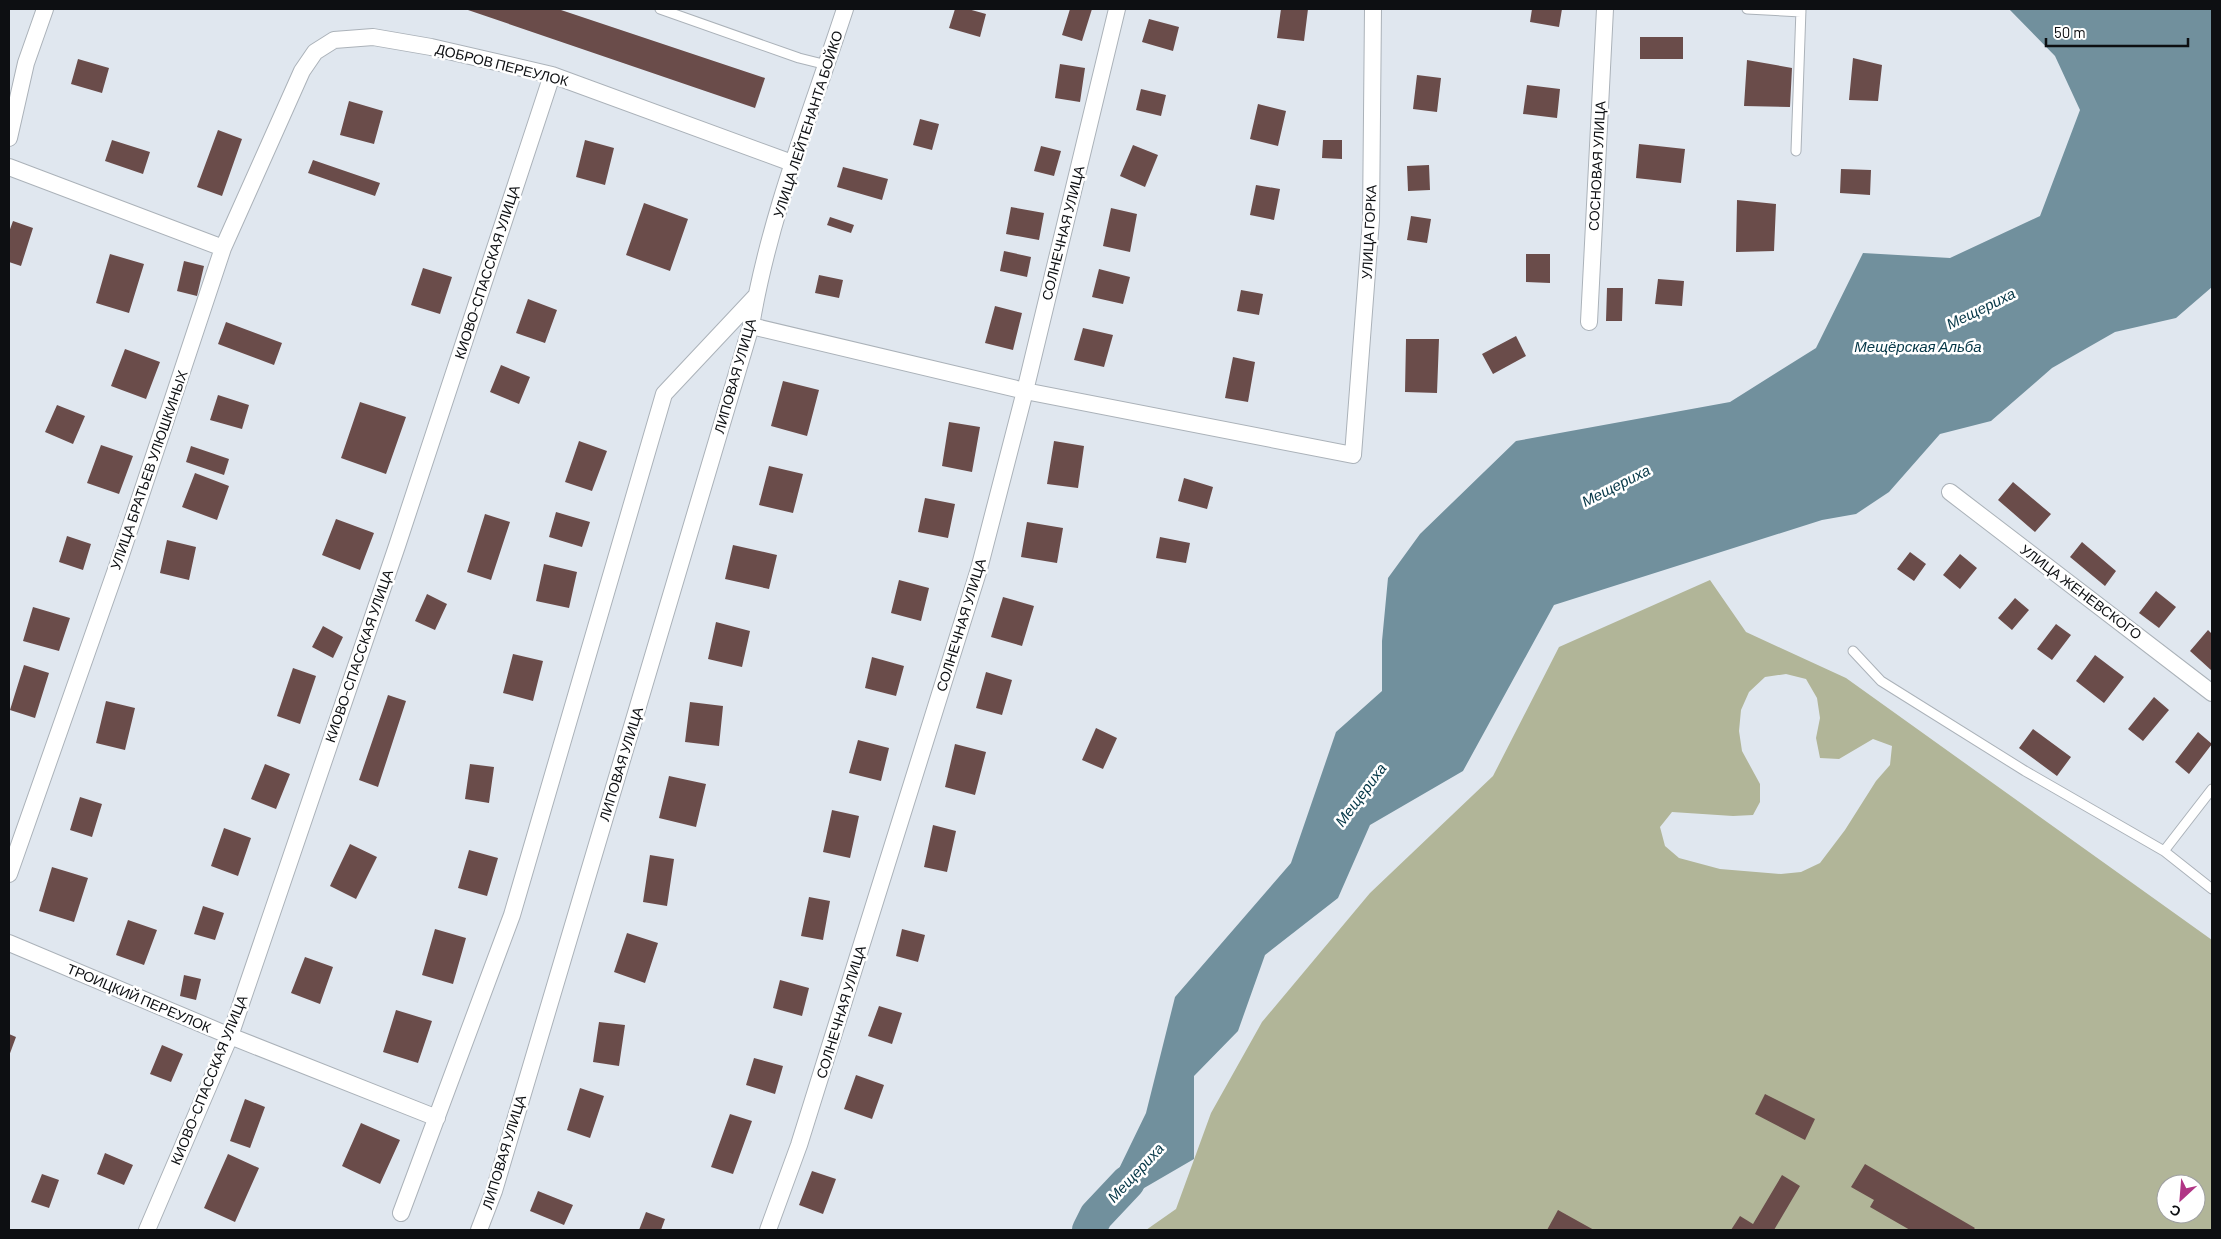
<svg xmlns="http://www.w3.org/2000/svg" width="2221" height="1239" viewBox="0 0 2221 1239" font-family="Barlow,sans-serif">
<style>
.forest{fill:#b1b598;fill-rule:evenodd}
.water{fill:#71909d}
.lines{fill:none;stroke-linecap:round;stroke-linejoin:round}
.river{stroke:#71909d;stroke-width:34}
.building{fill:#6a4c4a}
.service-casing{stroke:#abb2b9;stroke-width:11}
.minor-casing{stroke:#abb2b9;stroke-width:18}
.service{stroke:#fff;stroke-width:9}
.minor{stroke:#fff;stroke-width:16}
.labels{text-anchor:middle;stroke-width:5;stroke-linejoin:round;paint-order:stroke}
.street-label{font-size:14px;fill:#0d0f12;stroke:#fff}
.water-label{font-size:15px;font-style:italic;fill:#043646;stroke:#fff}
</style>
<rect width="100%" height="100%" fill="#e0e7ef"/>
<path class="forest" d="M1710 580 1746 632 1846 678 2212 940V1230H1146L1176 1209 1211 1113 1262 1022 1370 893 1493 776 1559 647ZM1786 674 1806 679 1817 698 1820 718 1816 738 1820 758 1839 759 1873 739 1892 746 1890 765 1876 781 1845 830 1820 863 1801 872 1781 874 1720 869 1679 858 1665 846 1660 827 1672 812 1733 816 1753 815 1760 802V784L1742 751 1739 731 1741 710 1749 692 1765 677ZM2166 1184H2196V1214H2166Z"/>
<path class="water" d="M2009 9H2212V287L2176 318 2115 332 2052 368 1991 421 1940 434 1889 492 1856 514 1822 520 1554 605 1463 771 1370 825 1338 898 1265 955 1238 1031 1194 1076V1159L1096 1216 1146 1113 1175 997 1291 863 1336 732 1382 691V641L1388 578 1420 534 1516 441 1730 402 1816 348 1863 253 1950 258 2040 216 2080 110 2055 56Z"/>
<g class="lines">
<path class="river" d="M1089 1230 1096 1216 1128 1182"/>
</g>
<path class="building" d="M465 9H558L765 78 755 108Z
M955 9H968L986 14 980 37 949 28Z
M1070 9H1092L1082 41 1062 35Z
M1281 9H1308L1304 41 1277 38Z
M1532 9H1562L1559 27 1530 22Z
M1149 19 1179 27 1173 51 1142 42Z
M1640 37H1683V59H1640Z
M1853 58 1882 65 1878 101 1849 100Z
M78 59 109 68 102 93 71 84Z
M1747 60 1792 68 1790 107 1744 106Z
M1060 64 1085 68 1080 102 1055 98Z
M1417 75 1441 78 1437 112 1413 109Z
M1527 85 1560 89 1557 118 1523 114Z
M1141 89 1166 95 1161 116 1136 110Z
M349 101 383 111 374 144 340 135Z
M1258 104 1286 111 1278 146 1250 139Z
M920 119 939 124 932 150 913 145Z
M218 130 242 139 222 196 197 187Z
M112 140 150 152 143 174 105 161Z
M585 140 614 148 605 185 576 177Z
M1323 140H1342V159L1322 158Z
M1639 144 1685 149 1681 183 1636 178Z
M1133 145 1158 155 1145 187 1120 176Z
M1041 146 1061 151 1054 176 1034 171Z
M313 160 380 183 375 196 308 173Z
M1429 165 1430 190 1408 191 1407 166Z
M843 167 888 179 882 200 837 187Z
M1841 169 1871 170 1870 195 1840 193Z
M1256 185 1280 189 1274 220 1250 215Z
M1737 200 1776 204 1774 251 1736 252Z
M644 203 688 219 670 271 626 255Z
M1011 207 1044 213 1039 240 1006 234Z
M1111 208 1137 214 1130 252 1103 246Z
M1411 216 1431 219 1427 243 1407 240Z
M830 217 854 225 851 233 827 225Z
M13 221 33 228 21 266 9 262V232Z
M1004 251 1031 257 1027 277 1000 271Z
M110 254 144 264 129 313 96 303Z
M1526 254H1550V283L1526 282Z
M184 261 204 266 197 296 177 291Z
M423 268 452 277 440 314 411 305Z
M1099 269 1130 277 1123 304 1092 297Z
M819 275 843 280 839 298 815 293Z
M1658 279 1684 281 1682 306 1655 304Z
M1607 288H1623L1622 321H1606Z
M1241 290 1263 294 1259 315 1237 311Z
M528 299 557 310 545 343 516 333Z
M995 306 1022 313 1013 350 985 343Z
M226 322 282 343 274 365 218 344Z
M1083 328 1113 335 1104 367 1074 360Z
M1516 336 1526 356 1493 374 1482 354Z
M1406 339H1439L1437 393 1405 392Z
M125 349 160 362 146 399 111 386Z
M1233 357 1255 362 1248 402 1225 398Z
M501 365 530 377 519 404 490 392Z
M783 381 819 390 807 436 771 426Z
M218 395 249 405 242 429 210 420Z
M360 402 406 417 386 474 341 458Z
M57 405 85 416 73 444 45 432Z
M949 422 980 427 972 472 942 466Z
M579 441 607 451 592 491 565 482Z
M1054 441 1084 446 1078 488 1047 484Z
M101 445 133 456 119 494 87 483Z
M191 446 229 459 224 475 186 462Z
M769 466 803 474 793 513 759 505Z
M195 473 229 486 217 520 182 507Z
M1184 478 1213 487 1207 509 1178 501Z
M2013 482 2051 514 2035 532 1998 500Z
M925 498 955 504 948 538 918 532Z
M556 512 590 522 582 547 549 537Z
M485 514 510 522 491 580 467 572Z
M336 519 374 533 360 570 322 555Z
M1027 522 1063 528 1057 563 1021 557Z
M67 536 91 544 83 570 59 562Z
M1160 537 1190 543 1186 563 1156 558Z
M167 540 196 547 189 580 160 573Z
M2082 542 2116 571 2105 586 2070 557Z
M733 545 777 555 769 589 725 579Z
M1910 552 1926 564 1914 581 1897 569Z
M1960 554 1977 568 1960 589 1943 575Z
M544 564 577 572 569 608 536 601Z
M899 580 929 588 921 621 891 613Z
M2156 591 2176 607 2159 628 2139 613Z
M427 594 447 604 435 630 415 621Z
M1003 597 1034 606 1022 646 991 637Z
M2015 598 2029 610 2012 630 1998 618Z
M33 607 70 618 59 651 23 641Z
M716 622 750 631 742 667 708 659Z
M2056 624 2071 635 2052 660 2037 649Z
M323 626 343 637 333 658 312 647Z
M2208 630 2212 634 2211 670 2190 651Z
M513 654 543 661 533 701 503 693Z
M2095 655 2124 677 2104 703 2076 681Z
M872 657 904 666 896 696 865 688Z
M24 665 49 673 35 718 10 710Z
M293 668 316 676 300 724 277 716Z
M986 672 1012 680 1002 715 976 708Z
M388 695 406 701 378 787 359 780Z
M2154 697 2169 710 2143 741 2128 729Z
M106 701 135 708 125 750 96 743Z
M690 702 723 706 719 746 685 742Z
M1096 728 1117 738 1103 769 1082 760Z
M2033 729 2071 757 2057 776 2019 748Z
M2198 732 2212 744 2189 774 2175 762Z
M858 740 889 748 881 781 849 773Z
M955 744 986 752 975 795 945 787Z
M265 764 290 774 276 809 251 799Z
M470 764 494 767 489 803 465 799Z
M669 776 706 784 696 827 659 818Z
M80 797 102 804 92 837 70 830Z
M832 810 859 816 850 858 823 852Z
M933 825 956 831 947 872 924 867Z
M224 828 251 838 238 876 211 866Z
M350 844 377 857 356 899 330 886Z
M469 850 498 858 487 896 458 888Z
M650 855 674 859 667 906 643 902Z
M52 867 88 878 74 922 39 911Z
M809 897 830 901 823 940 801 936Z
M203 906 224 913 215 940 194 934Z
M128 920 157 930 144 965 116 955Z
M435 929 466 938 453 984 422 975Z
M902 929 925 935 918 962 896 956Z
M627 933 658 943 645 983 614 972Z
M305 957 333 967 320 1004 291 993Z
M184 975 201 979 196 1000 180 996Z
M780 980 809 988 802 1016 773 1008Z
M879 1006 902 1013 892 1044 868 1036Z
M396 1010 432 1021 418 1063 383 1052Z
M599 1022 625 1025 619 1066 593 1062Z
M9 1034 16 1037 9 1056Z
M162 1045 183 1054 171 1082 150 1074Z
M754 1058 783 1066 775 1094 746 1085Z
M856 1075 884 1085 872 1119 844 1109Z
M580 1088 604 1096 590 1138 567 1130Z
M1765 1094 1815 1119 1805 1140 1755 1114Z
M245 1099 265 1107 250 1148 230 1141Z
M730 1114 752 1121 733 1174 711 1167Z
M361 1123 400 1140 380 1184 342 1166Z
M105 1153 133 1165 124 1185 97 1174Z
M228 1154 259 1168 235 1222 204 1208Z
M1865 1164 1975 1228 1973 1230H1910L1870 1207 1874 1200 1851 1187Z
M812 1171 836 1179 823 1214 799 1205Z
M42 1174 59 1180 49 1208 31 1202Z
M1782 1175 1800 1186 1774 1230H1731L1740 1216 1753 1224Z
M538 1191 573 1205 564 1225 530 1211Z
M1558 1210 1594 1230H1547Z
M646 1212 665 1219 661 1230H639Z"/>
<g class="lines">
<g class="service-casing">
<path id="service" d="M660 9 799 58 827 65
M1747 9 1801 12
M1796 151 1801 9
M1853 651 1881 681 2025 771 2164 851 2212 889
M2164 851 2212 789"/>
</g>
<g class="minor-casing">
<path id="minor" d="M9 138 26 63 45 9
M9 167 223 248
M1589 322 1605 9
M751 326 1025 391 1353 455 1371 220 1373 9
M1950 492 2212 693
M9 874 118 564 223 248 302 71 315 52 334 40 373 37 431 47 552 75 792 163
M9 943 230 1036 437 1118
M401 1213 512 915 664 394 756 296
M147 1230 230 1036 397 546 552 75
M479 1230 494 1191 751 326C769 217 811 113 845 9
M768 1230 799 1145 979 569 1025 391 1117 9"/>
</g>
<use href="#service" class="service"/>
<use href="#minor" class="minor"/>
</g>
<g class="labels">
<g class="street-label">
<text transform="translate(502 65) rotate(14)" y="5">ДОБРОВ ПЕРЕУЛОК</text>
<text transform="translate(808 124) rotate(-72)" y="5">УЛИЦА ЛЕЙТЕНАНТА БОЙКО</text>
<text transform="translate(1597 166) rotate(-87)" y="5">СОСНОВАЯ УЛИЦА</text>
<text transform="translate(1369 232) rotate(-87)" y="5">УЛИЦА ГОРКА</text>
<text transform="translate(1063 233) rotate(-76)" y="5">СОЛНЕЧНАЯ УЛИЦА</text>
<text transform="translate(487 272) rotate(-72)" y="5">КИОВО-СПАССКАЯ УЛИЦА</text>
<text transform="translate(735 376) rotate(-74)" y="5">ЛИПОВАЯ УЛИЦА</text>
<text transform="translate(149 470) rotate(-71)" y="5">УЛИЦА БРАТЬЕВ УЛЮШКИНЫХ</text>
<text transform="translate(2081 592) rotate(37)" y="5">УЛИЦА ЖЕНЕВСКОГО</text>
<text transform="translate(961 625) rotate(-73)" y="5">СОЛНЕЧНАЯ УЛИЦА</text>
<text transform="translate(359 656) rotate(-71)" y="5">КИОВО-СПАССКАЯ УЛИЦА</text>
<text transform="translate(621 764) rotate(-73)" y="5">ЛИПОВАЯ УЛИЦА</text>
<text transform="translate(139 998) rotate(23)" y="5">ТРОИЦКИЙ ПЕРЕУЛОК</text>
<text transform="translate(841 1012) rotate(-73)" y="5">СОЛНЕЧНАЯ УЛИЦА</text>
<text transform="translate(209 1080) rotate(-68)" y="5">КИОВО-СПАССКАЯ УЛИЦА</text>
<text transform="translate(504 1152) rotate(-73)" y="5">ЛИПОВАЯ УЛИЦА</text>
</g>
<g class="water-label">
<text transform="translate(1981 309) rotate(-26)" y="5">Мещериха</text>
<text x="1918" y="352">Мещёрская Альба</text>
<text transform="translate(1616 486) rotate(-27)" y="5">Мещериха</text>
<text transform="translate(1361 795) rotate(-53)" y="5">Мещериха</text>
<text transform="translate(1136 1173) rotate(-47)" y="5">Мещериха</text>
</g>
</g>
<rect width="2221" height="1239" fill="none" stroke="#0d0f12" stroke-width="20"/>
<g transform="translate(2181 1199) rotate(206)"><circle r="24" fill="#ffffff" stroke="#9e9fa0"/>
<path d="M0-4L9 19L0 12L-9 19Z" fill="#b13585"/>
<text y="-8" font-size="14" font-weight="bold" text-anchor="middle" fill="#0d0f12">С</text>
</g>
<path d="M2046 38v8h142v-8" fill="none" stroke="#0d0f12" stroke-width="2.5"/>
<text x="2054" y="38" font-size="15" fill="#0d0f12" stroke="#ffffff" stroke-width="4" paint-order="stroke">50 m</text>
</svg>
